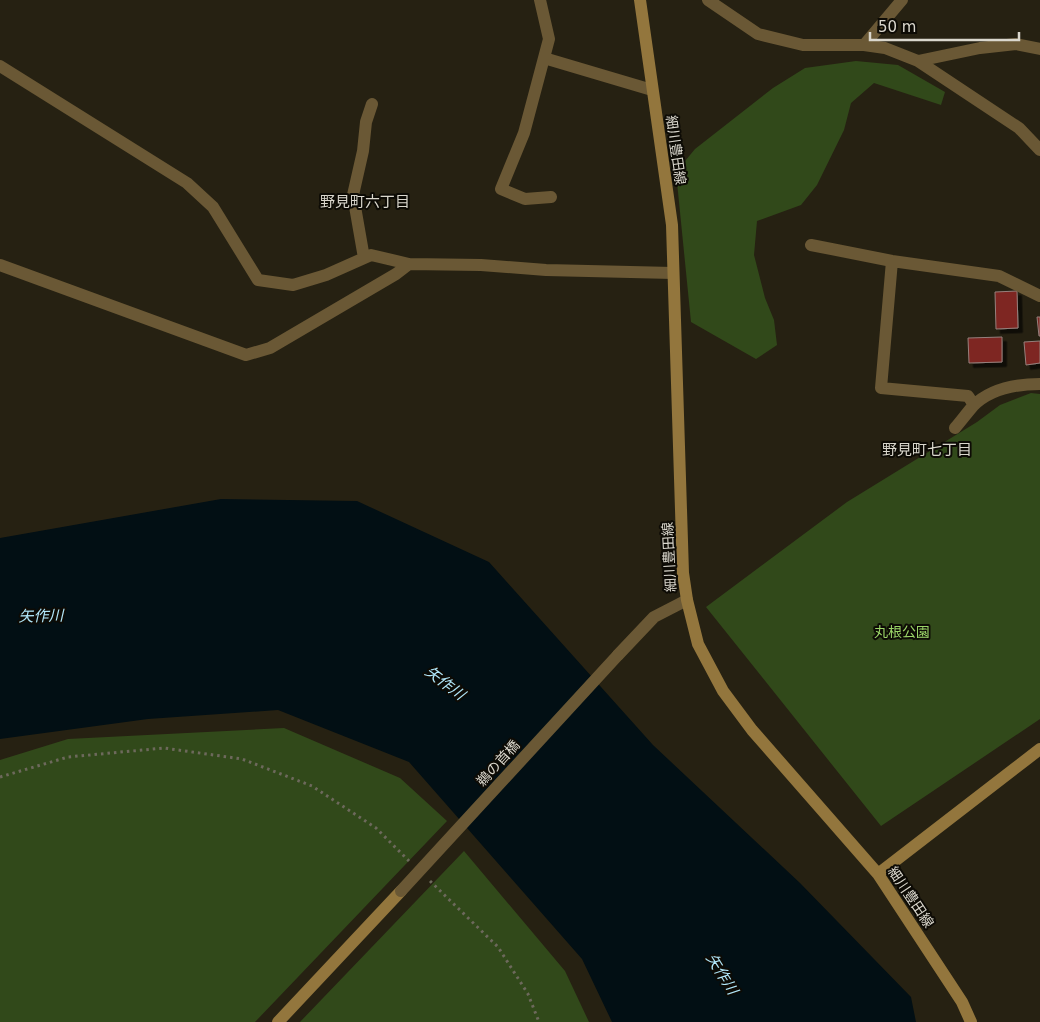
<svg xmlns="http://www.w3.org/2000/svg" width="1040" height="1022" viewBox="0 0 1040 1022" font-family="'DejaVu Sans','Noto Sans JP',sans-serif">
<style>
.green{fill:#31491a}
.water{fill:#020f14}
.building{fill:#7e2620;stroke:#96807d;filter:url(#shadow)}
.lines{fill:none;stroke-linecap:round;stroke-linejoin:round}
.path{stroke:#6d695c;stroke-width:3;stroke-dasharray:2.5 4;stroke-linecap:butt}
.street{stroke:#6a5835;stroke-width:12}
.secondary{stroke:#93763d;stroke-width:12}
.street-bridge{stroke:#6a5835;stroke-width:12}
.labels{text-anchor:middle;stroke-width:4;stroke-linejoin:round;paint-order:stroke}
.street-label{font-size:14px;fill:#dad7cd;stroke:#0d0b05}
.park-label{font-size:14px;fill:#9bd568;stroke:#0d0b05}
.neighbourhood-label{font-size:15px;fill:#dad7cd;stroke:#0d0b05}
.water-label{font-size:15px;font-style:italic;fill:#b1e7fa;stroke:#0d0b05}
</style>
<defs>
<filter id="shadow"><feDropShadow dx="4.5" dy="4.5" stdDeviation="0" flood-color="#0009"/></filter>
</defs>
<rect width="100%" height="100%" fill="#262112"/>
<path class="green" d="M856 61 898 65 945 92 941 105 874 83 851 103 844 130 817 185 801 205 757 221 754 255 765 298 774 320 777 345 756 359 691 322 676 172 695 149 773 88 805 68Z
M1031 393 1040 394V719L881 826 706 607 847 502 977 422 1000 405Z
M284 728 400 778 447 821 255 1022H0V760L68 739Z
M464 851 565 971 589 1022H300Z"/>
<path class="water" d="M221 499 357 501 489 562 653 745 800 883 911 997 916 1022H612L582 959 409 762 278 710 148 719 0 739V538Z"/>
<path class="building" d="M1017 291 1018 328 996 329 995 292Z
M1037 317H1040V336H1039Z
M1002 337V362L969 363 968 338Z
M1040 341V363L1026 365 1024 342Z"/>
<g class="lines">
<path class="path" d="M0 777 68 757 164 748 242 759 312 786 376 828 409 861
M430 881 498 947 528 994 539 1022"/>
<path class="street" d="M540 0 549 39 524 133 501 189 525 199 551 197
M708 0 758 34 803 45H864L885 48 918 61 1019 128 1040 150
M864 45 902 0
M544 58 652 90
M918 61 980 48 1016 44 1040 49
M0 66 187 183 213 207 258 280 293 285 326 275 371 255 409 264 481 265 546 270 673 273
M811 245 892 261 999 276 1040 296
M364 258 353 195 363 151 366 122 372 104
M892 261 881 388 968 396 974 405
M0 265 246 355 270 348 396 274 409 264
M955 428C961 421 967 413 973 406 990 389 1017 384 1040 384
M618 655 654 617 687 600"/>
<path class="secondary" d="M640 0 672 225 683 573 687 600 698 644 723 691 752 730 878 874 962 1002 971 1022
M878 874 1040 749
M278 1022 401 891"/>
<path class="street-bridge" d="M401 891 618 655"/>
</g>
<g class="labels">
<g class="street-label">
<text transform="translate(676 150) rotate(82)" y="5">細川豊田線</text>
<text transform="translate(669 557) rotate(-93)" y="5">細川豊田線</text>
<text transform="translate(498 763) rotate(-48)" y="5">鵜の首橋</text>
<text transform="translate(911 897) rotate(56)" y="5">細川豊田線</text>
</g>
<g class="park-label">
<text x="902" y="637">丸根公園</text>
</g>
<g class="neighbourhood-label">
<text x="365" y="207">野見町六丁目</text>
<text x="927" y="455">野見町七丁目</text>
</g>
<g class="water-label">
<text transform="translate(41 616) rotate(-1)" y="5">矢作川</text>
<text transform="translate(445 683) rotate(37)" y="5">矢作川</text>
<text transform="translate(722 974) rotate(58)" y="5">矢作川</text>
</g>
</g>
<path d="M870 32v8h149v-8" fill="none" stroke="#dad7cd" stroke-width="2.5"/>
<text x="878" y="32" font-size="15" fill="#dad7cd" stroke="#0d0b05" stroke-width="4" paint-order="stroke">50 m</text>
</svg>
